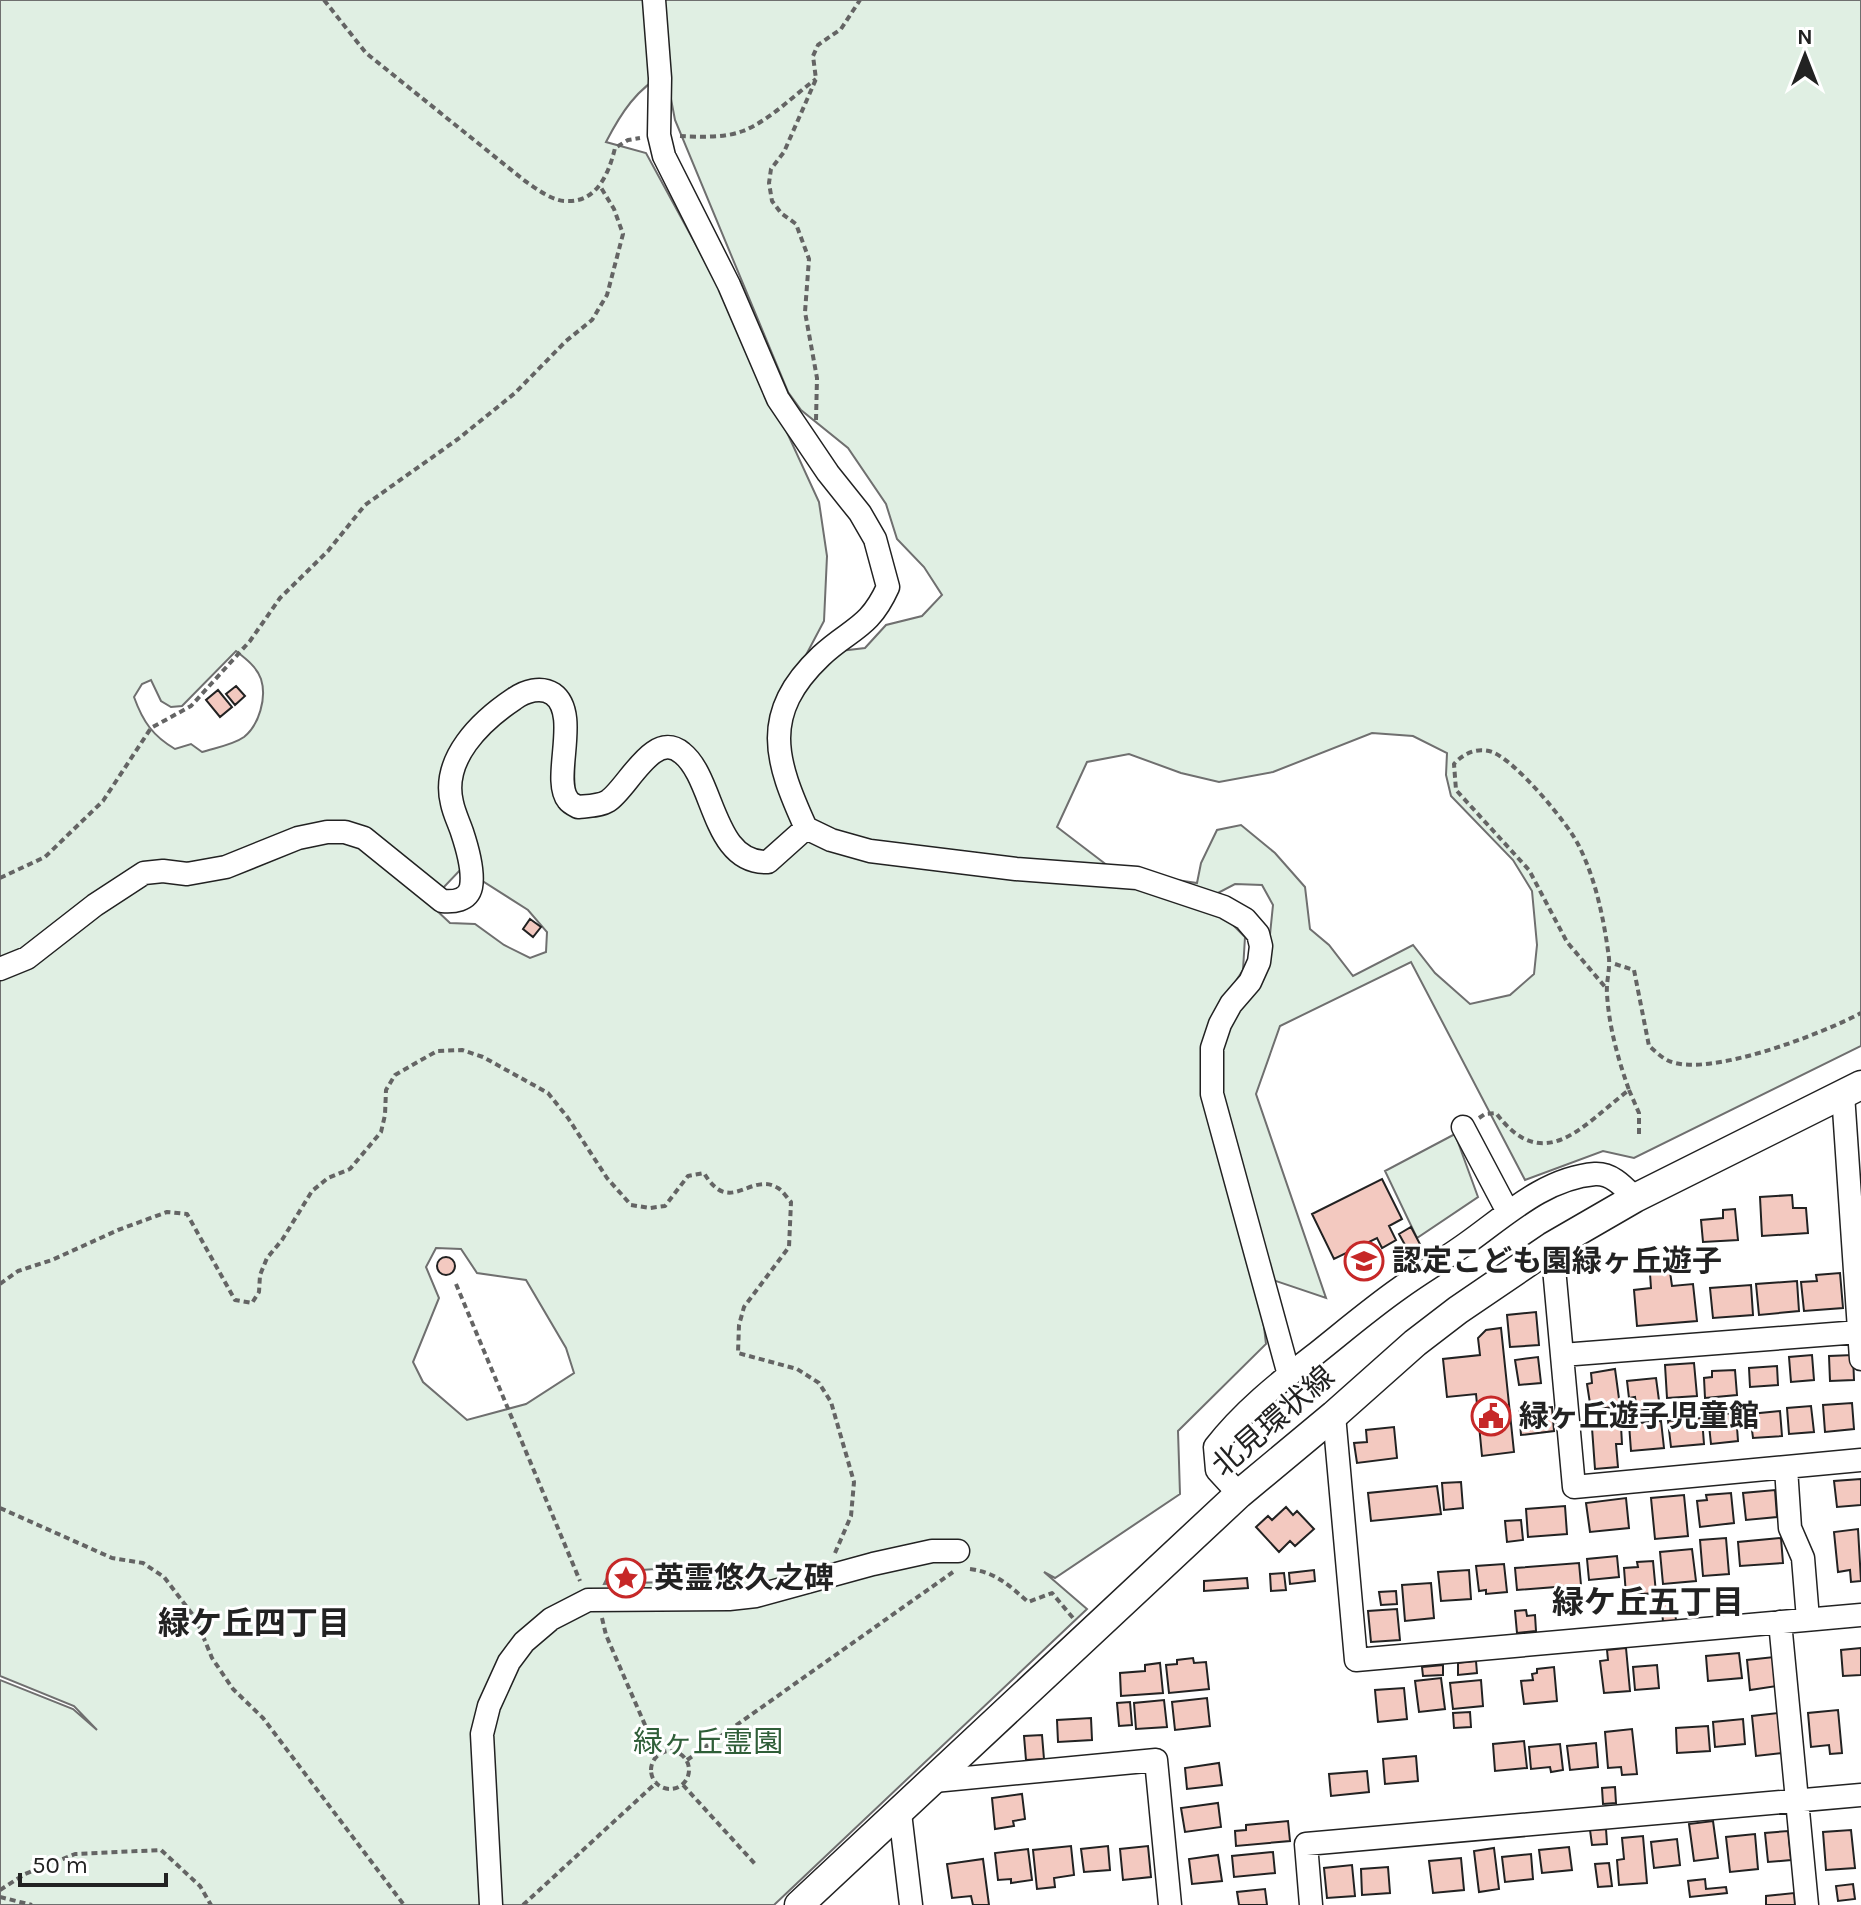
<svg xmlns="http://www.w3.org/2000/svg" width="1861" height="1905" viewBox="0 0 1861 1905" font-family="Karla,'Noto Sans JP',sans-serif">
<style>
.green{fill:#e0efe3;stroke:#6f6f6f;stroke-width:2;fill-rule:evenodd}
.building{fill:#f3c9c0;stroke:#222;stroke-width:2}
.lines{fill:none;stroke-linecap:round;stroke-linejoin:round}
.minor-casing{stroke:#222;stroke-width:25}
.major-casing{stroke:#222;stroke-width:31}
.path{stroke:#646464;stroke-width:4;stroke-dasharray:6 4;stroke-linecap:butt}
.minor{stroke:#fff;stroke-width:22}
.major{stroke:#fff;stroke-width:28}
.labels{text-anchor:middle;stroke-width:6;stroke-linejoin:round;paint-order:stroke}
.poi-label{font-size:30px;font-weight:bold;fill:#222;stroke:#fff;text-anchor:start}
.street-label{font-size:30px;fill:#222;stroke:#fff}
.park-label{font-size:30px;fill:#2f5e38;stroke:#fff}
.neighbourhood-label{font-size:32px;font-weight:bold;fill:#222;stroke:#fff}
</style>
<rect width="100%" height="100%" fill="#fff"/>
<path class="green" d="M0 0H1861V1046L1634 1158 1603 1151 1525 1180 1411 962 1280 1026 1256 1094 1326 1298 1258 1275 1266 1344 1178 1431 1180 1494 1055 1578 1044 1572 1087 1609 774 1905H0V1680L73 1709 97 1730 74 1706 0 1676ZM666 73 675 120 788 392 801 410 848 448 886 504 897 539 924 567 942 595 922 616 886 625 865 648 806 655 824 621 827 556 819 502 726 300 646 153 606 142C621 113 637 88 666 73ZM236 651C245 658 257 667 261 679 267 698 259 725 244 737 233 745 214 748 202 752L191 744 175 749C153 736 143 722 134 697L142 684 151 680 161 701 171 707 182 706ZM1372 733 1413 736 1447 753 1446 775 1451 796 1513 860 1532 891 1537 945 1534 974 1510 995 1470 1004 1435 973 1413 945 1353 976 1329 945 1310 929 1305 887 1275 853 1241 825 1217 830 1201 863 1197 883 1170 879 1133 885 1057 827 1087 762 1129 754 1181 773 1219 782 1273 772ZM462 868 528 910 547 932 546 952 530 958 504 945 475 924 450 923 434 908 442 889ZM1235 884 1262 885 1273 905 1268 954 1225 998 1243 970 1245 937 1223 915 1214 895ZM436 1248 461 1249 477 1273 526 1280 566 1348 574 1373 526 1404 467 1420 423 1382 413 1362 439 1298 426 1267ZM656 1569 664 1582 604 1584 610 1572Z
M1455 1134 1478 1197 1417 1238 1385 1171Z"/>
<path class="building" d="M236 686 245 696 235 705 226 694Z
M218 690 232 707 220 717 206 700Z
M530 919 541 927 533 937 523 929Z
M1382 1179 1402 1219 1389 1226 1396 1240 1382 1248 1377 1238 1334 1259 1312 1214Z
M1792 1195 1793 1208H1806L1808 1233 1762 1236 1760 1197Z
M1735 1209 1738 1240 1703 1242 1701 1220 1723 1218V1210Z
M1411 1227 1422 1248 1410 1254 1399 1234Z
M437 1266a9 9 0 1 1 18 0a9 9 0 1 1-18 0Z
M1670 1272 1672 1286 1693 1284 1697 1321 1637 1326 1634 1290 1651 1288 1650 1274Z
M1840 1273 1843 1308 1804 1311 1801 1282 1817 1281 1816 1275Z
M1797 1281 1799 1311 1759 1315 1756 1284Z
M1751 1285 1753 1315 1713 1318 1710 1288Z
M1536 1312 1539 1345 1510 1347 1507 1315Z
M1501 1328 1514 1452 1482 1456 1476 1394 1447 1397 1443 1359 1480 1355 1478 1338 1486 1330Z
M1812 1355 1814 1380 1791 1382 1789 1357Z
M1853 1355 1854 1380 1830 1381 1829 1356Z
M1538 1357 1541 1383 1519 1385 1515 1360Z
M1694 1363 1697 1396 1667 1398 1665 1365Z
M1777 1366 1778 1385 1750 1387 1749 1368Z
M1615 1369 1620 1406 1591 1410 1587 1384 1592 1383 1591 1373Z
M1735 1370 1737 1395 1705 1398 1704 1378 1712 1377V1371Z
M1656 1378 1660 1408 1637 1411 1635 1397 1629 1398 1627 1381Z
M1852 1403 1854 1429 1825 1432 1823 1405Z
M1811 1406 1814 1432 1789 1434 1787 1408Z
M1552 1407 1554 1431 1521 1435 1519 1410Z
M1780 1411 1782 1436 1753 1438 1750 1414Z
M1736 1413 1738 1441 1711 1444 1708 1416Z
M1702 1418 1704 1444 1671 1447 1668 1421Z
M1661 1421 1664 1448 1631 1451 1629 1424Z
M1621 1426 1622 1444H1616L1618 1467 1595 1469 1592 1428Z
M1394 1427 1397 1458 1357 1463 1354 1443 1367 1442 1366 1430Z
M1861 1479V1505L1837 1507 1834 1481Z
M1461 1482 1463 1508 1444 1510 1442 1483Z
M1437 1486 1441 1514 1371 1521 1368 1493Z
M1775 1490 1777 1517 1746 1520 1743 1493Z
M1731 1493 1734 1523 1700 1527 1697 1501 1707 1500 1706 1495Z
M1684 1495 1688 1536 1655 1539 1651 1498Z
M1626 1498 1629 1528 1590 1532 1586 1503Z
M1565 1506 1567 1534 1528 1537 1526 1509Z
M1286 1507 1293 1515 1297 1511 1314 1529 1295 1546 1290 1541 1279 1552 1256 1527 1268 1516 1272 1520Z
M1521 1520 1523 1540 1507 1542 1505 1521Z
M1858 1529 1861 1581 1851 1582 1850 1570 1838 1572 1834 1532Z
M1726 1538 1729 1574 1703 1576 1700 1540Z
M1781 1538 1783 1563 1740 1566 1738 1542Z
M1692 1549 1696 1581 1663 1584 1660 1552Z
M1617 1556 1619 1577 1589 1580 1587 1559Z
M1653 1561 1656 1593 1626 1595 1624 1568 1638 1567 1637 1562Z
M1579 1563 1581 1585 1517 1590 1515 1568Z
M1504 1564 1507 1592 1486 1594V1590L1479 1591 1476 1566Z
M1314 1570 1315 1581 1290 1584 1289 1573Z
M1469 1570 1471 1599 1441 1601 1438 1572Z
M1284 1573 1286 1590 1271 1591 1270 1574Z
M1247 1578 1248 1588 1204 1591V1581Z
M1431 1583 1434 1618 1405 1621 1402 1585Z
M1396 1591 1397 1604 1381 1605 1379 1592Z
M1674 1598 1676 1621 1663 1622 1661 1599Z
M1397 1609 1400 1640 1371 1642 1368 1611Z
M1526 1610 1527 1616 1535 1615 1536 1631 1517 1633 1515 1611Z
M1626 1648 1630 1691 1604 1693 1600 1661 1608 1660 1607 1650Z
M1861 1648V1675L1843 1676 1841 1650Z
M1739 1653 1742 1678 1708 1681 1706 1656Z
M1774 1657 1777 1686 1750 1690 1747 1660Z
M1193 1658 1194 1663 1206 1662 1209 1689 1169 1693 1166 1665 1177 1664V1660Z
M1476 1661 1477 1673 1458 1675V1663Z
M1160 1663 1163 1693 1121 1696 1120 1673 1145 1671V1665Z
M1443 1665V1675L1423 1676 1422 1667Z
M1657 1665 1659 1688 1635 1690 1633 1667Z
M1554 1667 1557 1701 1524 1704 1521 1681 1533 1680 1532 1674 1537 1673V1669Z
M1441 1678 1445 1709 1419 1712 1415 1681Z
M1481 1680 1483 1706 1453 1709 1450 1683Z
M1404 1688 1407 1719 1378 1722 1375 1690Z
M1207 1698 1210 1726 1175 1730 1172 1702Z
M1164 1700 1167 1727 1136 1729 1134 1703Z
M1130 1702 1132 1725 1119 1726 1117 1703Z
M1838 1710 1842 1753 1830 1754 1829 1745 1811 1747 1808 1713Z
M1470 1712 1471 1727 1454 1728 1453 1713Z
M1778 1713 1782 1753 1756 1756 1752 1716Z
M1091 1718 1092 1740 1058 1742 1057 1720Z
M1743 1719 1745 1744 1715 1747 1713 1722Z
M1708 1726 1710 1751 1677 1753 1676 1728Z
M1632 1729 1637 1774 1622 1775 1621 1767 1608 1768 1605 1732Z
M1042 1735 1044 1759 1026 1760 1024 1736Z
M1524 1741 1527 1768 1495 1771 1493 1744Z
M1596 1743 1598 1767 1570 1770 1567 1746Z
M1560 1744 1563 1770 1551 1772 1550 1767 1531 1769 1529 1747Z
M1416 1756 1418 1781 1385 1784 1383 1759Z
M1219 1763 1222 1785 1187 1789 1185 1768Z
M1367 1771 1369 1792 1331 1796 1329 1774Z
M1615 1787 1616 1803 1603 1804 1602 1788Z
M1022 1794 1025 1819 1013 1821 1014 1826 995 1829 992 1798Z
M1218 1803 1221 1827 1185 1832 1181 1808Z
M1288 1821 1290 1841 1236 1846 1235 1831 1246 1830V1825Z
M1713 1821 1718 1858 1694 1861 1689 1824Z
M1606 1829 1607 1844 1592 1845 1590 1830Z
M1851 1830 1855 1868 1826 1870 1823 1832Z
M1788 1831 1791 1860 1768 1862 1765 1833Z
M1755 1834 1758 1869 1730 1872 1726 1837Z
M1643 1836 1647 1883 1619 1885 1617 1860 1624 1859 1622 1838Z
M1677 1839 1680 1865 1654 1868 1651 1842Z
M1071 1846 1074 1875 1054 1878 1055 1887 1037 1889 1033 1850Z
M1108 1846 1110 1870 1084 1872 1081 1849Z
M1148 1846 1151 1877 1123 1880 1120 1849Z
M1569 1847 1572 1870 1542 1873 1539 1850Z
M1494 1848 1499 1889 1479 1892 1474 1851Z
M1028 1849 1032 1880 1011 1883V1879L998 1880 995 1853Z
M1273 1852 1275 1873 1234 1877 1232 1856Z
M1531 1854 1533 1879 1505 1882 1502 1857Z
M1218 1855 1222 1881 1192 1884 1189 1859Z
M1461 1858 1464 1890 1433 1893 1429 1861Z
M983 1859 989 1905H973L971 1896 952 1898 947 1864Z
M1609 1863 1612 1886 1598 1887 1595 1864Z
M1352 1865 1355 1896 1327 1898 1324 1868Z
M1388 1867 1390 1893 1362 1895 1361 1869Z
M1705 1879 1706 1889 1726 1887 1727 1893 1690 1897 1688 1881Z
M1853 1884 1855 1899 1838 1901 1836 1886Z
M1265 1889 1267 1905H1239L1237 1892Z
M1794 1893 1795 1905H1766V1896Z"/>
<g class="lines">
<g class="minor-casing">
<path id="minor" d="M654 0 660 78 659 135 664 156 729 285 778 399 828 473 860 513 875 539 888 587C869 629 851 628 821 656 760 714 775 760 806 828L831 840 870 851 1016 869 1137 878 1224 907 1245 919 1258 934 1261 946 1259 962 1250 982 1231 1004 1220 1024 1212 1048V1094L1289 1375
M0 969 27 958 95 905 144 873 163 871 187 874 226 867 298 838 327 832H345L364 838 442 901C453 902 468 901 471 887 474 871 467 847 462 832 459 823 454 813 452 803 441 759 481 721 514 699 525 691 541 686 553 694 581 714 551 779 568 800 570 803 574 805 578 807 587 806 600 806 608 801 628 788 653 729 682 753 715 779 712 864 768 862L806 828
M1843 1094 1861 1359
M1463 1127 1508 1212
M1552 1246 1574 1487 1861 1460
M1562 1355 1859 1332
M1334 1415 1356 1660 1861 1615
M1786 1468 1790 1528 1803 1558 1808 1619
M1239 1494 1217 1470 1215 1447C1242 1412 1278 1383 1313 1356 1342 1333 1370 1309 1400 1288 1422 1272 1445 1259 1467 1243 1505 1216 1545 1178 1595 1174 1612 1173 1624 1187 1635 1198
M1780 1622 1807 1905
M934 1781 1156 1760 1170 1905
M900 1813 911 1905
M491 1905 482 1734 489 1706 509 1662 524 1642 551 1619 588 1600 729 1599 756 1596 873 1564 932 1551H958
M1311 1905 1306 1844 1861 1795"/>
</g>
<g class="major-casing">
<path id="major" d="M799 1905 1239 1494 1334 1415 1415 1343 1458 1310 1552 1246 1635 1198 1861 1085"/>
</g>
<path class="path" d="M324 0 366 53 525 181C537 189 552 201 566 201 597 203 609 173 615 148L628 140 640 138
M680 136C700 137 725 138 743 131 770 120 793 96 816 79
M816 420 817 378 805 312 809 259 796 224 781 213 772 201 769 183 771 169 784 152 816 79 813 56 818 45 841 29 860 0
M0 878 45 857 103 801 151 728 191 706 250 641 280 598 328 551 365 505 458 439 515 393 566 341 592 320 607 295 623 234 614 209 600 186
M1615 964 1634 970 1649 1046C1655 1051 1662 1058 1669 1061 1709 1078 1824 1033 1861 1013
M1629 1090 1639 1113V1137
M1479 1118 1485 1114 1496 1113C1544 1177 1583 1125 1629 1090 1618 1059 1609 1027 1607 994 1606 982 1610 971 1609 958 1604 920 1596 880 1579 846 1568 823 1515 760 1492 752 1477 747 1464 753 1454 764L1456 790 1529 870 1567 942 1606 988
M0 1284 18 1271 52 1260 118 1230 167 1212 187 1214 235 1300 252 1303 259 1292 260 1275 267 1258 282 1240 312 1191 328 1178 350 1169 381 1132 385 1115 386 1090 395 1075 437 1051 462 1050 483 1057 548 1093 568 1118 607 1178 631 1205 650 1208 665 1206 688 1176 704 1173C730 1217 750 1171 778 1188 783 1191 787 1198 791 1202L789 1247 744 1307 739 1325 738 1353 797 1369 819 1383 831 1402 854 1482 851 1516 835 1553
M456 1284 580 1581
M0 1508 112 1558 143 1563 164 1577 196 1619 212 1658 233 1689 263 1718 404 1905
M970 1569C995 1572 1009 1585 1028 1602L1052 1593 1073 1618
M602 1618 606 1635 658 1755
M651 1770a19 19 0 1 1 38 0a19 19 0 1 1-38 0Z
M687 1760 953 1572
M683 1785 756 1865
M0 1890 25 1874 75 1854 161 1850 200 1886 211 1905
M0 1897 32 1905
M523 1905 656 1783"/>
<use href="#minor" class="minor"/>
<use href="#major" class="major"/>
</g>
<defs>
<g id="school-ring" transform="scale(2)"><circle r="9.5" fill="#fff" stroke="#c62828" stroke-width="1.5"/><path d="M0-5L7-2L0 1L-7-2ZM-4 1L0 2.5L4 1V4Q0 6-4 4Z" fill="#c62828"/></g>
<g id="civic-ring" transform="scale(2)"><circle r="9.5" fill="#fff" stroke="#c62828" stroke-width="1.5"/><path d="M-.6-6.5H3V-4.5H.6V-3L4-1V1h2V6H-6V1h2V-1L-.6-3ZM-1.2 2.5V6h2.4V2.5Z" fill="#c62828"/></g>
<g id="sight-ring" transform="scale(2)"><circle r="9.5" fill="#fff" stroke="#c62828" stroke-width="1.5"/><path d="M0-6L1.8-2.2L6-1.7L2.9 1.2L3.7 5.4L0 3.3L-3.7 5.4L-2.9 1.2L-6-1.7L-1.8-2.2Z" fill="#c62828"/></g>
</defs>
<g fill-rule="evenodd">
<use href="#school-ring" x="1364" y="1261"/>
<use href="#civic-ring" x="1491" y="1416"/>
<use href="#sight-ring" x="626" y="1578"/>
</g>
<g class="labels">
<g class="poi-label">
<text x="1392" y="1271">認定こども園緑ヶ丘遊子</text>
<text x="1519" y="1426">緑ヶ丘遊子児童館</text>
<text x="654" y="1588">英霊悠久之碑</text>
</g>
<g class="street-label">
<text transform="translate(1273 1421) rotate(-41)" y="10">北見環状線</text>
</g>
<g class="park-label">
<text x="708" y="1752">緑ヶ丘霊園</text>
</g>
<g class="neighbourhood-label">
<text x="1648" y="1613">緑ケ丘五丁目</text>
<text x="254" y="1634">緑ケ丘四丁目</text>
</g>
</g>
<g transform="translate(1805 56)" stroke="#ffffff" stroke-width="6" paint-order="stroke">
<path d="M0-6L14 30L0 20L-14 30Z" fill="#222222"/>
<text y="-12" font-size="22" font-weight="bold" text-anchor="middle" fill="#222222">N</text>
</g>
<path d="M20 1873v12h146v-12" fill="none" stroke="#222222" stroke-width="4"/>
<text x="32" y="1873" font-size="24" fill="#222222" stroke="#ffffff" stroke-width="6" paint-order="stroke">50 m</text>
</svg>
